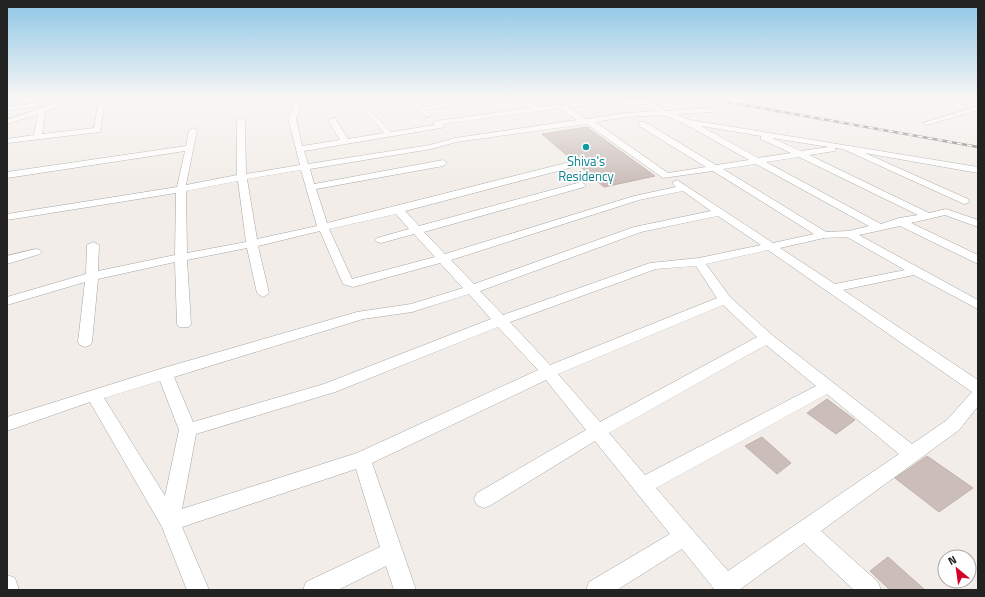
<svg xmlns="http://www.w3.org/2000/svg" width="985" height="597" viewBox="0 0 985 597" font-family="'Titillium Web',sans-serif">
<style>
.building{fill:#cbbeba;stroke:#c5b0a9}
.lines{fill:none;stroke-linecap:round;stroke-linejoin:round}
.street-casing{stroke:#a6a6a6;stroke-width:1}
.street{fill:#fff;fill-rule:evenodd}
.rail-casing{stroke:#707070;stroke-width:2.5}
.rail{stroke:#fff;stroke-width:1.5;stroke-dasharray:5;stroke-linecap:butt}
.culture-dot{fill:#0f9aa8;stroke:#fff;stroke-width:1.5}
.labels{text-anchor:middle;stroke-width:3.5;stroke-linejoin:round;paint-order:stroke}
.far-culture-label{font-size:13px;fill:#0d838f;stroke:#fff}
</style>
<rect width="100%" height="100%" fill="#f2ede8"/>
<path class="building" d="M587 127 655 176 604 187 542 134Z
M827 399 855 420 836 434 807 413Z
M762 437 791 463 777 474 745 446Z
M927 456 973 488 939 512 895 478Z
M888 557 925 590H890L870 571Z"/>
<g class="lines">
<g class="street-casing">
<path id="street" d="M67 99H77L45 111 42 134 94 128 99 99H105L100 132 7 143V139L34 135 38 114 7 124V120Z
M132 99H138L137 106H133Z
M168 99H175V100L172 102Z
M289 99H295L301 110 296 118 302 146 340 140 328 120 332 118H335L348 139 384 133 366 112 370 110 391 132 435 125 433 123 437 121 530 108 516 99H524L538 107 594 102 595 103 592 105 567 107 585 119 626 113 657 111 645 104 614 106 605 99H612L616 102 639 99H671L668 102 654 103 666 111 712 108 716 110 712 112 675 114 690 120 978 167V173L865 153 968 199 969 201 968 203 964 204 843 149 835 148V151L809 155 929 213 946 209 978 220V227L945 215 911 223 978 255V264L900 226 859 235 978 300V309L914 275 843 290 978 380V406L959 430 821 531 878 582 881 590H854L804 543 739 590H715L682 549 617 590H586L589 582 670 534 595 441 491 505 484 508 477 505 474 499 477 493 586 430 546 380 372 463 416 590H394L386 566 338 590H303L306 582 380 547 356 469 182 527 209 590H187L162 527 90 402 7 431V417L160 369 357 312 411 304 463 288 440 263 353 287 343 284 320 231 258 246 269 293 263 297 257 293 247 248 187 260 191 324 189 327H179L177 324 175 262 98 279 92 342 90 345 85 347 80 345 78 342 85 282 7 305V297L86 274 87 245 93 242 99 245 98 271 175 255 176 193 7 220V214L177 187 185 151 7 178V172L186 146 189 130 193 128 197 130 186 185 237 175V121L241 119 245 121 246 174 300 165 288 118 293 110ZM559 108 577 120 455 138 430 145 308 164 304 151 441 128 445 126 443 124ZM664 115 685 124 749 160 716 165 645 122H639V126L706 167 668 173 595 122 626 117ZM587 124 663 178 713 171 814 234 773 243 677 180 672 183 676 187 634 196 445 254 424 232 584 187 586 185 581 182 419 226 405 211 573 167V163L570 162 327 223 316 189 443 166 447 163 443 160 314 184 310 169 431 149 456 142ZM701 126 761 136V139L791 153 758 158ZM772 138 829 147 801 151ZM799 157 918 215 899 218 881 224 766 162ZM756 164 869 226 849 231 826 232 723 169ZM301 170 317 226 257 239 247 179ZM238 181 246 242 187 253 186 191ZM683 191 711 211 634 227 474 284 451 260 639 200ZM396 214 409 229 377 238 375 240 377 242 381 243 414 234 435 257 352 279 329 229ZM718 216 761 245 699 258 650 263 503 315 480 291 641 232ZM847 237 905 270 835 284 780 248 824 238ZM768 250 972 392 947 420 912 444 772 335 730 297 706 264ZM696 266 717 298 550 365 510 322 656 269ZM469 294 491 319 324 384 193 422 174 377 363 319 412 312ZM723 305 757 337 600 422 558 374ZM498 327 538 370 357 453 182 509 196 434 335 392ZM766 345 816 386 645 475 609 433ZM160 381 179 430 165 496 104 398ZM827 394 899 454 728 571 656 488Z
M342 99H349L356 107 351 108Z
M382 99H389L393 105 388 106Z
M405 99H412L421 107 470 99H487L426 110 431 115 427 117Z
M41 102 43 103V105L7 111V107Z
M978 106V110L927 125 923 123Z
M36 249 40 250 42 252 40 254 7 264V256Z
M7 575 15 578 19 590H7Z"/>
</g>
<use href="#street" class="street"/>
<g class="rail-casing">
<path id="rail" d="M711 99 978 147"/>
</g>
<use href="#rail" class="rail"/>
</g>
<linearGradient id="sky" x2="0" y2="1"><stop stop-color="#8dc6e6"/><stop offset="0.54" stop-color="#f9f7f5"/><stop offset="1" stop-color="#f9f7f5" stop-opacity="0"/></linearGradient>
<rect width="985" height="183" fill="url(#sky)"/>
<circle class="culture-dot" cx="586" cy="147" r="4"/>
<g class="labels">
<g class="far-culture-label">
<text x="586" y="166">Shiva's<tspan x="586" dy="15">Residency</tspan></text>
</g>
</g>
<rect width="985" height="597" fill="none" stroke="#222222" stroke-width="16"/>
<g transform="translate(957 569) rotate(331)"><circle r="19" fill="#ffffff" stroke="#a7a7a7"/>
<path d="M0-3L7 15L0 10L-7 15Z" fill="#d30027"/>
<text y="-6" font-size="11" font-weight="bold" text-anchor="middle" fill="#222222">N</text>
</g>
</svg>
